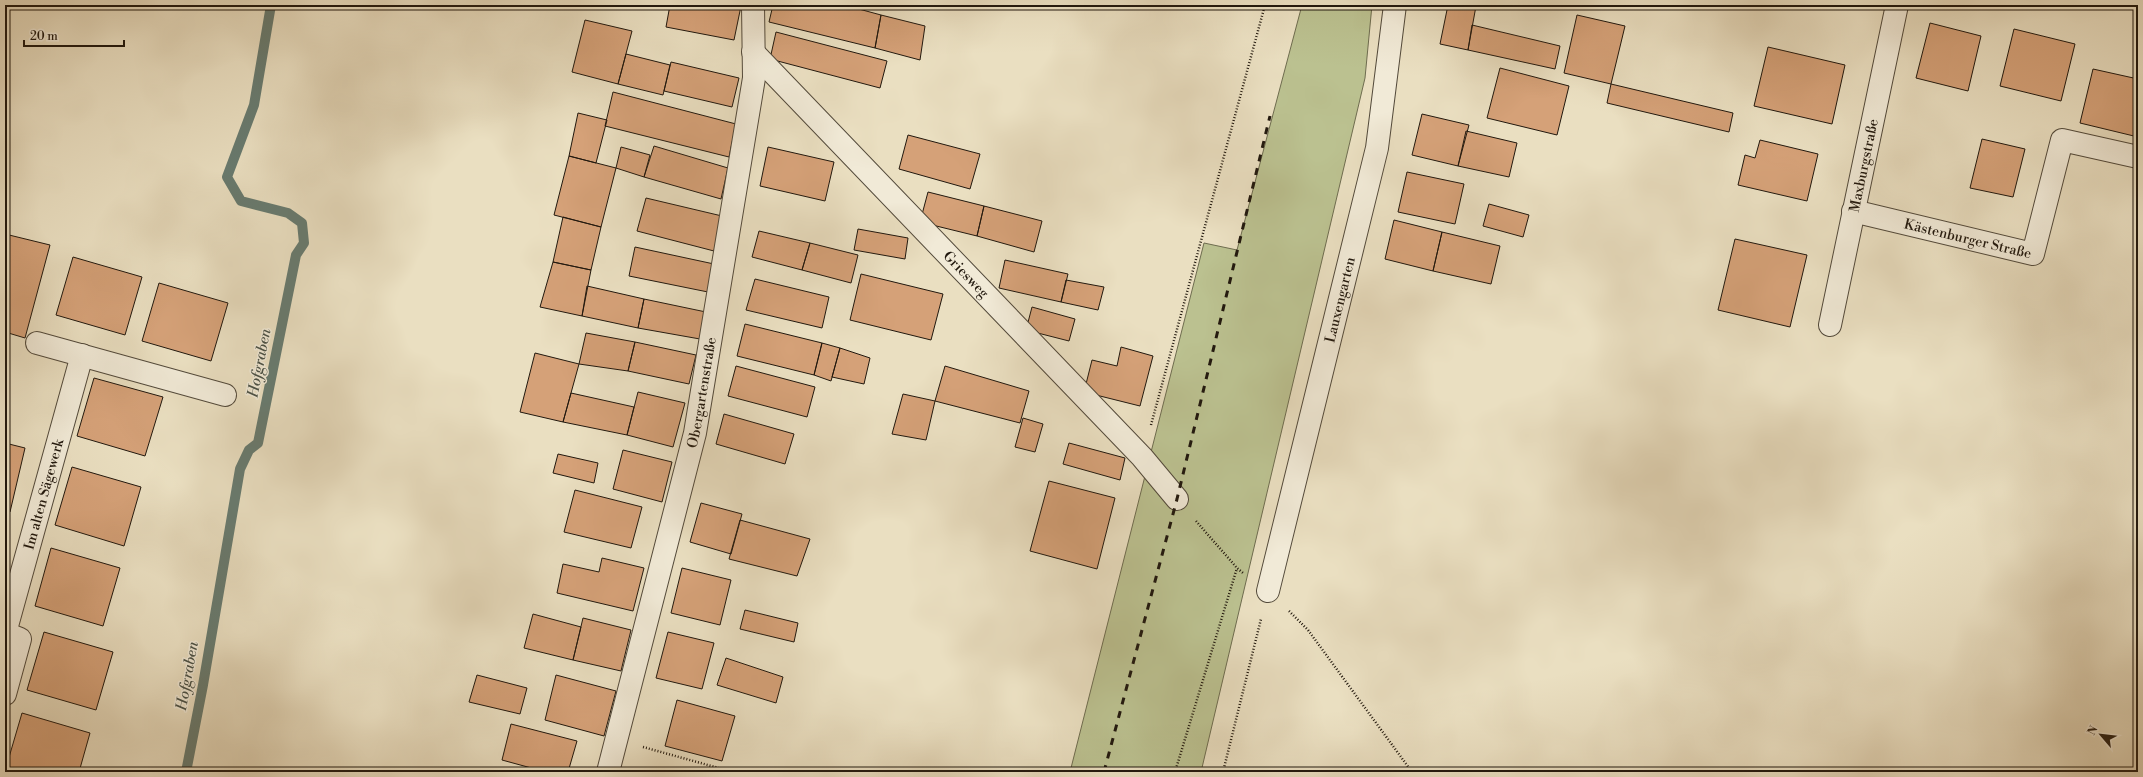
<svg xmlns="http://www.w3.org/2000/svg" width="2143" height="777" viewBox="0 0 2143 777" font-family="'Libre Bodoni',serif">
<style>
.green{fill:#bbc190;stroke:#6e6c4f}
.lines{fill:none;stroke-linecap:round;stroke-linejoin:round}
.stream{stroke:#687b70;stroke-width:10}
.building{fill:#d5a178;stroke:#21180e}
.street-casing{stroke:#534a3b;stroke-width:24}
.path{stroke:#21180e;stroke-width:2.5;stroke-dasharray:1 2;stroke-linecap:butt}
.street{stroke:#f1ead7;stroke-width:22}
.rail{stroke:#21180e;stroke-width:3;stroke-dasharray:7 7;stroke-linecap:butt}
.labels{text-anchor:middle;stroke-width:3;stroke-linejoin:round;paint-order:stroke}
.street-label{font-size:14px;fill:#21180e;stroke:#f1ead7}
.water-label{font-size:15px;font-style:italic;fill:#4b5247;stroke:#f1ead7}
</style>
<rect width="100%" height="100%" fill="#eadfc1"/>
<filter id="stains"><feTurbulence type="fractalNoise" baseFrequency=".005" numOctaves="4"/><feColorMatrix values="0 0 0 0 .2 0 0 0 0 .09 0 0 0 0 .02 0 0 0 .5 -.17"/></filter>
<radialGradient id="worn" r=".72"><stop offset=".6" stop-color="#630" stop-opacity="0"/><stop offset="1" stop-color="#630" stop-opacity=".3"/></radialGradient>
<path class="green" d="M1302 5H1372L1365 78 1201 772H1070L1204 243 1237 250Z"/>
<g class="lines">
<path class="stream" d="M186 772 203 685 240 469 249 450 258 443 296 255 304 243 302 223 288 213 241 201 227 177 254 105 271 5"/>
</g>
<path class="building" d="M670 5 741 6 734 40 666 27Z
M773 5H844L881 15 875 48 769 22Z
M1448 5 1476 6 1468 50 1440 44Z
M881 15 925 26 920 60 875 48Z
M1577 15 1625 26 1611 84 1564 73Z
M585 20 632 31 618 84 572 72Z
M1930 23 1981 36 1968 91 1916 78Z
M1472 25 1560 46 1555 69 1468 50Z
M2014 29 2075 44 2061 101 2000 86Z
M776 32 887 61 880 88 770 59Z
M1768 47 1845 65 1832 124 1754 106Z
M626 54 670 65 663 95 618 84Z
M671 62 739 78 732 107 664 91Z
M1500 68 1569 86 1557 135 1487 118Z
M2093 69 2138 79V137L2080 123Z
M1611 84 1733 113 1729 132 1607 103Z
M613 92 736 124 729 157 605 126Z
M578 113 607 120 596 163 569 156Z
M1422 114 1469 125 1458 166 1412 155Z
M1466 131 1517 143 1509 177 1458 166Z
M908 135 980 154 970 189 899 169Z
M1982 139 2025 149 2013 197 1970 188Z
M1760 140 1818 154 1807 201 1738 185 1745 155 1755 158Z
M654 146 728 168 721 199 644 177Z
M621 147 650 155 644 177 616 168Z
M768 147 834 162 825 201 760 186Z
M569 156 616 168 601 227 554 215Z
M1407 172 1464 184 1455 224 1398 212Z
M928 192 984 206 977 236 920 222Z
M646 198 722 216 714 251 637 231Z
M1489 204 1529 215 1523 237 1483 226Z
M984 206 1042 221 1034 252 977 236Z
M563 217 601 227 591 270 553 262Z
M1394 220 1442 232 1433 271 1385 259Z
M858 229 908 238 905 259 854 250Z
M759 231 810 243 802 270 752 257Z
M1442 232 1500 246 1491 284 1433 271Z
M5 234 50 245 25 338 5 332Z
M1735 239 1807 255 1790 327 1718 310Z
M810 243 858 255 851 283 802 270Z
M635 247 714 264 708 292 629 276Z
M73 257 142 277 125 335 56 315Z
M1005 260 1068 274 1061 302 999 288Z
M553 262 591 270 582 316 540 307Z
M861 274 943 294 931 340 850 320Z
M755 279 829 297 822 328 746 310Z
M1066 280 1104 287 1098 310 1061 302Z
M159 283 228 303 211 361 142 341Z
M587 286 644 299 638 328 582 316Z
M644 299 706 312 700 339 638 328Z
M1032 307 1075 319 1069 341 1026 330Z
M745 324 822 343 814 375 737 356Z
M586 333 635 342 628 371 579 364Z
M635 342 696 355 689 384 628 371Z
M822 343 840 348 831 381 814 375Z
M1121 347 1153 356 1140 406 1084 392 1092 360 1117 366Z
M840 348 870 358 864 384 832 377Z
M535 353 579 364 563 422 520 412Z
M736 366 815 387 807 417 728 396Z
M945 366 1029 391 1020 423 935 401Z
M94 378 163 397 145 456 77 436Z
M638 392 685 403 673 447 627 435Z
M571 393 634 407 627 435 563 422Z
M903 394 935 401 926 440 892 434Z
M724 414 794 434 785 464 716 444Z
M1023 418 1043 424 1035 452 1015 447Z
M5 443 25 448 10 512 5 511Z
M1069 443 1125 458 1120 480 1063 464Z
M623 450 672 462 662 502 613 489Z
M558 454 598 463 594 483 553 473Z
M72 467 141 487 124 546 55 525Z
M1049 481 1115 498 1097 569 1030 551Z
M575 490 642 507 631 548 564 532Z
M701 503 742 514 731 554 690 542Z
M740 520 810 539 797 576 729 559Z
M51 548 120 568 103 626 35 606Z
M602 558 644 568 633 611 557 593 563 564 599 572Z
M682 568 731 580 720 625 671 613Z
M745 610 798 623 794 642 740 629Z
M533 614 581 627 573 660 524 648Z
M583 618 631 630 621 671 573 660Z
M44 632 113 652 96 710 27 690Z
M668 632 714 643 702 689 656 678Z
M726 658 783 677 776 703 717 685Z
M477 675 527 688 520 714 469 702Z
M556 675 616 691 604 736 545 720Z
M677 700 735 716 722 761 665 746Z
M22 713 90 733 79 772 5 771Z
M511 724 577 741 568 772H546L502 760Z"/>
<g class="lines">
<g class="street-casing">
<g id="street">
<path id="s1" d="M753 52 1142 457 1177 499"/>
<path id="s2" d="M1853 211 2033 254 2062 140 2138 157"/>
<path id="s3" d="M1830 325 1897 5"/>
<path d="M37 343 225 395"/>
<path id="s4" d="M1268 591 1377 148 1395 5"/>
<path id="s5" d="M5 633 82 355"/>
<path d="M5 633 20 639 5 694"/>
<path id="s6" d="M608 772 695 433 754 78 753 5"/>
</g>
</g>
<path class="path" d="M1151 425 1265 5
M1196 521 1237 568 1243 573
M1289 611 1308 630 1412 772
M643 747 733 772
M1175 772 1237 568
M1223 772 1261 619"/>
<use href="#street" class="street"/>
<path class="rail" d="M1104 772 1177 499 1270 116"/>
</g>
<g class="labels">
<g class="street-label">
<text dy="5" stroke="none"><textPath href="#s3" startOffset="163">Maxburgstraße</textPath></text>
<text dy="5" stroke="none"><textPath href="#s2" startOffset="118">Kästenburger Straße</textPath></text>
<text dy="5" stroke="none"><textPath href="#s1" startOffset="308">Griesweg</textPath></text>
<text dy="5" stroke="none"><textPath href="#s4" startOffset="300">Lauxengarten</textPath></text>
<text dy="5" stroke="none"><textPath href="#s6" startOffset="391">Obergartenstraße</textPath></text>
<text dy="5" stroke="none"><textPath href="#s5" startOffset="144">Im alten Sägewerk</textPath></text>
</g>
<g class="water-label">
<text transform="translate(259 363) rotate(-79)" y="5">Hofgraben</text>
<text transform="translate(187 676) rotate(-80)" y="5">Hofgraben</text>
</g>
</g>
<rect width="2143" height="777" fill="none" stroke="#eadfc1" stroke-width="20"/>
<rect x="6" y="6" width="2131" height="765" fill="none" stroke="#21180e" stroke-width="2"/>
<rect x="10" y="10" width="2123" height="757" fill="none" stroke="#21180e"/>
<g transform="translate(2101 735) rotate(298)" stroke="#f1ead7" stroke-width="3" paint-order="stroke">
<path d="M0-3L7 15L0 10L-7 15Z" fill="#21180e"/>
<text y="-6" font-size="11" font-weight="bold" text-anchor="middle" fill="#21180e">N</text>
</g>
<path d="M24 40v6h100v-6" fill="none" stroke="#21180e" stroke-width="2"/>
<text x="30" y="40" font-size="12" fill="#21180e" stroke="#f1ead7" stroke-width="3" paint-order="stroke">20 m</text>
<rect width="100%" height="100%" filter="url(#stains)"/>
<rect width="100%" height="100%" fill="url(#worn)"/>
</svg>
